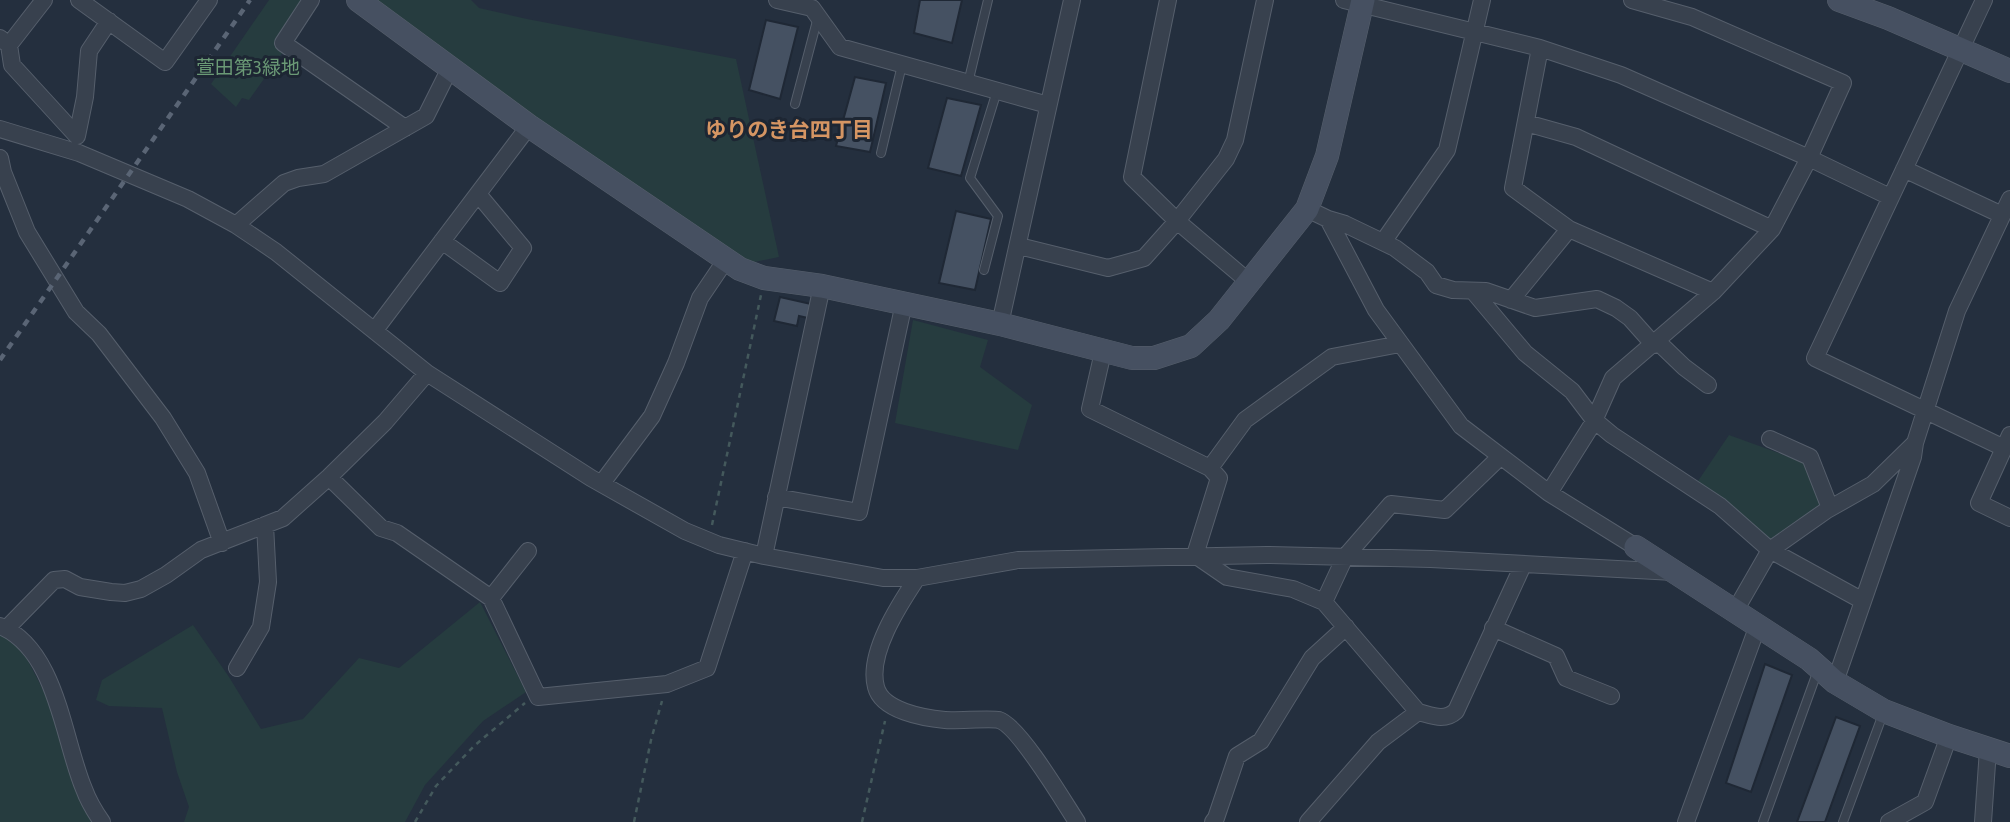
<svg xmlns="http://www.w3.org/2000/svg" width="2010" height="822" viewBox="0 0 2010 822" font-family="'Asap Condensed','Noto Sans JP',sans-serif">
<style>
.green{fill:#263c3f}
.building{fill:#455162;stroke:#1f2835;stroke-width:2}
.lines{fill:none;stroke-linecap:round;stroke-linejoin:round}
.lane-casing{stroke:#565f6c;stroke-width:10}
.street-casing{stroke:#565f6c;stroke-width:18}
.secondary-casing{stroke:#565f6c;stroke-width:24}
.path{stroke:#44595c;stroke-width:2.5;stroke-dasharray:5 5;stroke-linecap:butt}
.lane{stroke:#38414e;stroke-width:8}
.street{stroke:#38414e;stroke-width:16}
.secondary{stroke:#465061;stroke-width:23}
.rail{stroke:#5a6575;stroke-width:4.5;stroke-dasharray:7 7;stroke-linecap:butt}
.labels{text-anchor:middle;stroke-width:6;stroke-linejoin:round;paint-order:stroke}
.park-label{font-size:19px;fill:#6b9a76;stroke:#1d2633}
.neighbourhood-label{font-size:21px;font-weight:bold;fill:#d59563;stroke:#1d2633}
</style>
<rect width="100%" height="100%" fill="#242f3e"/>
<path class="green" d="M269 0H307L285 49 249 100 242 98 236 107 211 84Z
M362 0H471L479 8 527 19 736 59 779 257 745 264Z
M913 320 988 340 980 367 1032 405 1018 450 895 423Z
M1729 435 1803 462 1820 504 1771 543 1720 496 1696 484Z
M480 602 526 692 483 721 425 785 405 822H184L189 807 177 772 162 708 109 706 96 700 102 680 193 625 229 677 261 729 303 719 359 658 399 668Z
M0 634 7 637 25 655 54 711 67 765 93 822H0Z"/>
<path class="building" d="M920 0H962L952 43 914 33Z
M766 20 798 27 780 99 749 90Z
M855 77 886 83 870 152 836 146Z
M947 98 981 105 961 176 928 168Z
M956 211 991 219 975 290 939 283Z
M780 297 811 304 808 318 799 316 797 326 774 321Z
M1765 664 1792 675 1751 792 1726 783Z
M1836 717 1860 726 1825 822H1797Z"/>
<g class="lines">
<g class="lane-casing">
<path id="lane" d="M968 83 988 0
M795 104 818 17
M881 153 902 65
M984 270 998 216 970 178 997 91
M1763 822 1818 670
M1843 822 1883 714"/>
</g>
<g class="street-casing">
<path id="street" d="M79 0 165 62 209 0
M311 0 283 43 405 128
M777 0 812 8 840 47 1048 105
M1168 0 1132 177 1177 221 1249 282
M1344 0 1540 48 1621 75 1809 158 1890 197
M1984 0 1815 358 2004 448
M0 38 9 45 12 65 77 136
M9 45 44 0
M1540 48 1513 188 1569 229 1713 292
M1526 123 1576 137 1772 229
M0 129 79 153 188 199 236 225 276 252 427 373 591 478 685 531 719 545 764 556 883 578H917
M77 136 85 97 89 51 109 21
M0 158 3 172 27 232 76 312 99 334 163 418 197 473 222 543
M1904 169 2002 215
M1307 209 1328 219 1376 310 1461 426 1549 493 1636 547
M1328 219 1345 224 1395 248 1427 272 1436 285 1453 290 1486 291 1535 308 1597 299 1616 308 1630 318 1654 345
M236 225 284 183 298 178 324 174 426 116 450 68
M442 241 500 283 523 248 478 194
M1383 242 1447 150 1482 0
M1019 246 1108 268 1144 258 1177 221 1226 159 1235 140 1265 0
M1473 291 1525 353 1572 391 1594 420 1612 435 1720 506 1770 550 1827 510 1873 484 1915 443
M1511 300 1569 229
M1000 324 1072 0
M375 330 529 126
M1658 342 1684 367 1708 385
M1103 352 1090 409 1210 468 1219 478 1195 555
M2010 435 1979 503 2010 518
M1770 439 1810 457 1830 508
M1210 468 1245 420 1332 357 1400 344
M329 477 381 528 397 533 491 598 538 697 667 684 707 668 745 551
M602 483 652 416 676 363 700 298 725 261
M1549 493 1593 423 1613 378 1713 292 1772 229 1809 158 1843 83 1692 17 1632 0
M776 497 859 512 904 303
M1195 555 1227 577 1293 589 1324 602 1418 712
M764 556 822 286
M491 598 528 551
M1324 602 1345 557 1391 504 1445 510 1500 457
M1735 611 1770 550 1863 601
M0 626C57 649 63 740 84 789 88 800 95 812 102 822
M7 628 54 580 65 579 80 587 111 592 125 593 141 589 166 575 201 550 283 518 329 477 385 422 427 373
M1493 628 1556 656 1566 678 1611 696
M237 668 261 627 268 582 265 525
M1835 682 1913 457 1915 443 1957 311 2010 199
M1077 822C1064 802 1019 726 999 720 991 718 957 721 945 720 924 718 882 711 876 687 867 654 899 605 917 578L1018 560 1267 555 1431 559 1674 572
M1213 822 1216 818 1237 756 1261 741 1312 658 1346 627
M1308 822 1378 742 1418 712C1431 715 1444 722 1456 711L1523 565
M1686 822 1758 625
M1889 822 1925 802 1949 736
M1983 822 1988 749"/>
</g>
<g class="secondary-casing">
<path id="secondary" d="M358 0 529 126 740 269 764 278 822 286 1000 324 1132 358H1154L1191 346 1219 320 1307 209 1327 156 1363 0
M1839 0 1888 18 2010 71
M1636 547 1809 659 1835 682 1884 711 1949 736 2010 756"/>
</g>
<path class="path" d="M712 525 761 295
M415 822 436 786 474 746 525 703
M634 822 651 740 662 701
M862 822 885 721"/>
<use href="#lane" class="lane"/>
<use href="#street" class="street"/>
<use href="#secondary" class="secondary"/>
<path class="rail" d="M0 360 250 0"/>
</g>
<g class="labels">
<g class="park-label">
<text x="248" y="74">萱田第3緑地</text>
</g>
<g class="neighbourhood-label">
<text x="789" y="137">ゆりのき台四丁目</text>
</g>
</g>
</svg>
